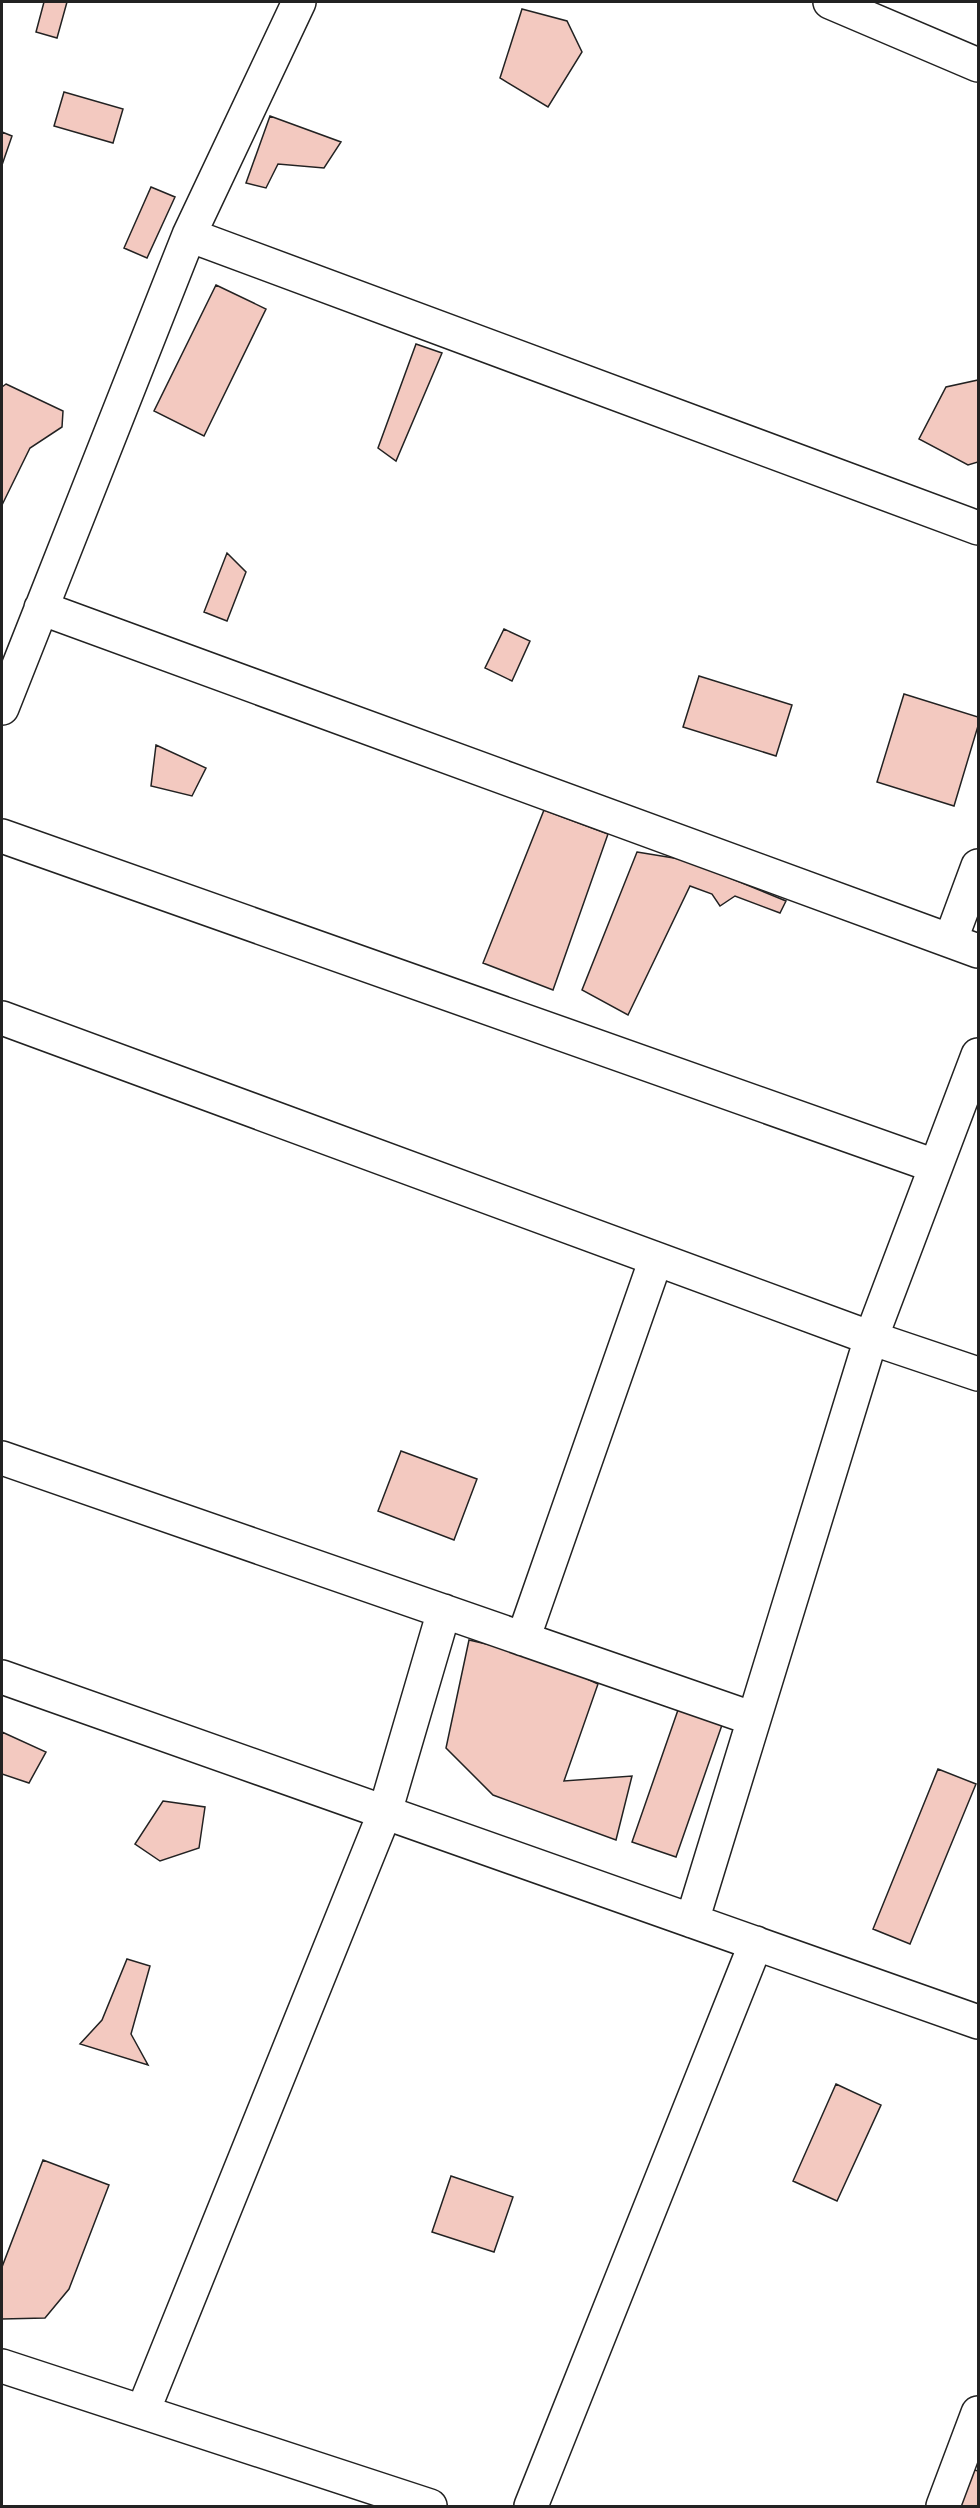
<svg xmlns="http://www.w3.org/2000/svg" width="980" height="2508" viewBox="0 0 980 2508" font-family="'Space Grotesk',sans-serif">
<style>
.building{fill:#f3c9c0;stroke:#222;stroke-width:1.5}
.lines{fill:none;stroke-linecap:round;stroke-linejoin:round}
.minor-casing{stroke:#222;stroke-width:36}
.minor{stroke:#fff;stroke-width:33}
</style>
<rect width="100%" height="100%" fill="#fff"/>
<path class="building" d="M44 2H67L57 38 36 32Z
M522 9 567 21 582 52 548 107 500 78Z
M64 92 123 109 113 143 54 126Z
M270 116 341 142 324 168 278 164 266 188 246 183Z
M2 132 12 136 2 165Z
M151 187 175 197 147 258 124 248Z
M216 285 266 309 204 436 154 411Z
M416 344 442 353 396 461 378 448Z
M978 380V462L968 465 919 439 946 387Z
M6 384 63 411 62 427 30 448 2 505V387Z
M227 553 246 572 227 621 204 612Z
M504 629 530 641 512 681 485 668Z
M699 676 792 705 776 756 683 727Z
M904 694 978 717V726L954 806 877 782Z
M156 745 206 768 192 796 151 786Z
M544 810 608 834 553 990 483 963Z
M637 852 686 860 786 901 780 913 735 896 720 906 712 894 690 886 628 1015 582 990Z
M401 1451 477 1479 454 1540 378 1511Z
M469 1640 539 1656 598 1684 564 1781 632 1776 616 1840 493 1795 446 1748Z
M678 1710 722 1725 676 1857 632 1842Z
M2 1732 46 1752 29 1783 2 1774Z
M938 1769 976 1784 910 1944 873 1929Z
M163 1801 205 1807 199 1848 160 1861 135 1844Z
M127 1959 150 1966 131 2034 148 2065 80 2044 102 2020Z
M836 2084 881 2105 837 2201 793 2181Z
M43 2160 109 2185 69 2289 45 2318 2 2319V2267Z
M451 2176 513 2197 494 2252 432 2232Z
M972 2469 978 2471V2506H959Z"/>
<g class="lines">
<g class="minor-casing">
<path id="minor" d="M830 2 978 65
M189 235 978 528
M41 608 978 951
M2 708 189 235 299 2
M2 836 935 1166
M951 939 978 866
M2 1018 871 1338 978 1374
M2 1458 754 1719
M523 1639 656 1259
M2 1677 978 2022
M692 1921 871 1338 978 1055
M2 2366 430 2506
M143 2411 385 1812 444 1611
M531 2506 756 1943
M943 2506 978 2413"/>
</g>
<use href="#minor" class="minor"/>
</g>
<rect width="980" height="2508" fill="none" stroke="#222222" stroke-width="6"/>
</svg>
